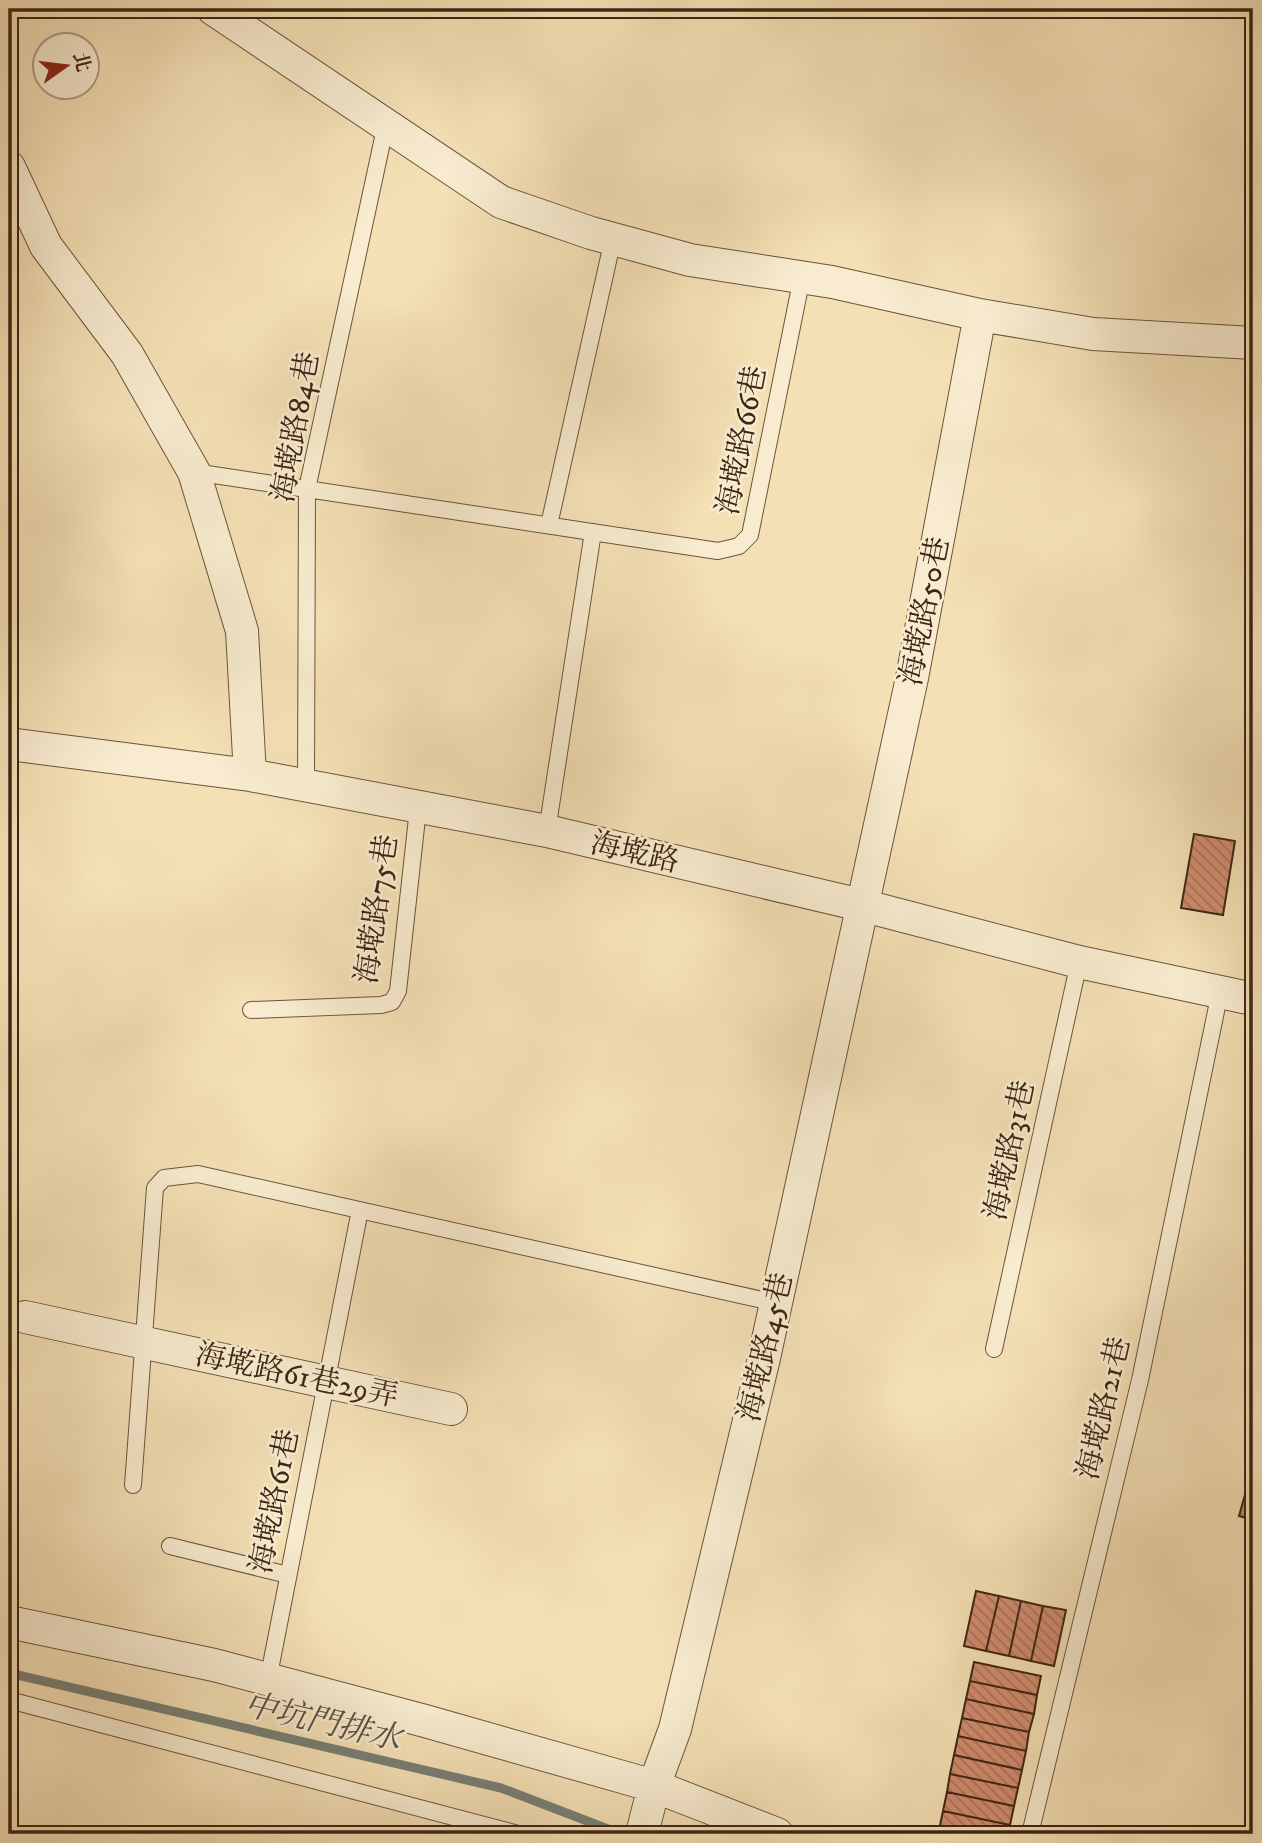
<svg xmlns="http://www.w3.org/2000/svg" width="1262" height="1843" viewBox="0 0 1262 1843" font-family="'IM FELL DW Pica','Noto Serif TC',serif">
<style>
.lines{fill:none;stroke-linecap:round;stroke-linejoin:round}
.stream{stroke:#777f75;stroke-width:9}
.building{fill:url(#building-back-hatch);stroke:#3d2514;stroke-width:2}
.lane-casing{stroke:#6b543c;stroke-width:18}
.street-casing{stroke:#6b543c;stroke-width:34}
.lane{stroke:#f8ebcf;stroke-width:16}
.street{stroke:#f8ebcf;stroke-width:32}
.labels{text-anchor:middle;stroke-width:5;stroke-linejoin:round;paint-order:stroke}
.street-label{font-size:30px;fill:#3d2514;stroke:#f8ebcf}
.water-label{font-size:32px;font-style:italic;fill:#5a5245;stroke:#f8ebcf}
</style>
<defs>
<pattern id="building-back-hatch" width="6" height="6" patternUnits="userSpaceOnUse" patternTransform="scale(1.75)"><rect width="6" height="6" fill="#d18c70"/><path d="M-1 5l2 2M0 0l6 6M5-1l2 2" fill="none" stroke="#ab725b"/></pattern>
</defs>
<rect width="100%" height="100%" fill="#f4e0b5"/>
<filter id="stains"><feTurbulence type="fractalNoise" baseFrequency=".00286" numOctaves="4"/><feColorMatrix values="0 0 0 0 .2 0 0 0 0 .09 0 0 0 0 .02 0 0 0 .5 -.17"/></filter>
<radialGradient id="worn" r=".72"><stop offset=".6" stop-color="#630" stop-opacity="0"/><stop offset="1" stop-color="#630" stop-opacity=".3"/></radialGradient>
<g class="lines">
<path class="stream" d="M9 1673 501 1788 621 1834"/>
</g>
<path class="building" d="M1194 834 1235 841 1223 915 1181 908Z
M1253 1466V1520L1239 1516Z
M976 1591 999 1596 986 1651 964 1646Z
M999 1596 1021 1601 1009 1656 986 1651Z
M1021 1601 1043 1606 1031 1661 1009 1656Z
M1043 1606 1066 1610 1054 1666 1031 1661Z
M974 1662 1041 1676 1037 1695 970 1681Z
M970 1681 1037 1695 1034 1714 966 1699Z
M966 1699 1034 1714 1029 1732 962 1718Z
M962 1718 1029 1732 1026 1751 958 1736Z
M958 1736 1026 1751 1022 1770 954 1755Z
M954 1755 1022 1770 1018 1788 950 1774Z
M950 1774 1018 1788 1014 1806 947 1792Z
M947 1792 1014 1806 1010 1825 943 1811Z
M943 1811 1010 1825 1008 1834H961L939 1830Z
M939 1830 961 1834H938Z"/>
<g class="lines">
<g class="lane-casing">
<path id="lane" d="M194 472 718 551 739 546 750 535 802 277
M549 525 613 239
M306 787 307 489 386 124
M547 831 593 532
M251 1010 381 1005 392 1002 398 991 418 809
M994 1349 1079 962
M133 1485 155 1188 164 1178 198 1174 776 1303
M170 1546 288 1575
M268 1680 360 1210
M9 1700 518 1834
M1030 1834 1140 1380 1220 992"/>
</g>
<g class="street-casing">
<path id="street" d="M213 9 501 202 591 233 690 260 832 282 980 315 1093 334 1253 343
M9 167 46 246 127 354 194 472 242 631 250 775
M9 744 250 775 547 831 861 905 1079 962 1253 999
M25 1317 451 1409
M9 1622 214 1665 425 1721 654 1786 777 1834
M642 1834 654 1786 675 1729 764 1358 912 678 980 315"/>
</g>
<use href="#lane" class="lane"/>
<use href="#street" class="street"/>
</g>
<g class="labels">
<g class="street-label">
<text transform="translate(295 427) rotate(-80)" y="10">海墘路84巷</text>
<text transform="translate(741 440) rotate(-79)" y="10">海墘路66巷</text>
<text transform="translate(924 611) rotate(-79)" y="10">海墘路50巷</text>
<text transform="translate(635 852) rotate(13)" y="10">海墘路</text>
<text transform="translate(376 909) rotate(-82)" y="10">海墘路75巷</text>
<text transform="translate(1009 1150) rotate(-78)" y="10">海墘路31巷</text>
<text transform="translate(765 1347) rotate(-77)" y="10">海墘路45巷</text>
<text transform="translate(297 1375) rotate(12)" y="10">海墘路61巷29弄</text>
<text transform="translate(1103 1408) rotate(-77)" y="10">海墘路21巷</text>
<text transform="translate(274 1501) rotate(-79)" y="10">海墘路61巷</text>
</g>
<g class="water-label">
<text transform="translate(323 1721) rotate(13)" y="11">中坑門排水</text>
</g>
</g>
<rect width="1262" height="1843" fill="none" stroke="#f4e0b5" stroke-width="35"/>
<rect x="10" y="10" width="1241" height="1822" fill="none" stroke="#3d2514" stroke-width="3.5"/>
<rect x="18" y="18" width="1227" height="1808" fill="none" stroke="#3d2514" stroke-width="2"/>
<g transform="translate(66 66) rotate(76)"><circle r="33" fill="#f8ebcf" stroke="#ad9c84" stroke-width="2"/>
<path d="M0-5L12 26L0 18L-12 26Z" fill="#8f2418"/>
<text y="-10" font-size="19" font-weight="bold" text-anchor="middle" fill="#3d2514">北</text>
</g>
<rect width="100%" height="100%" filter="url(#stains)"/>
<rect width="100%" height="100%" fill="url(#worn)"/>
</svg>
